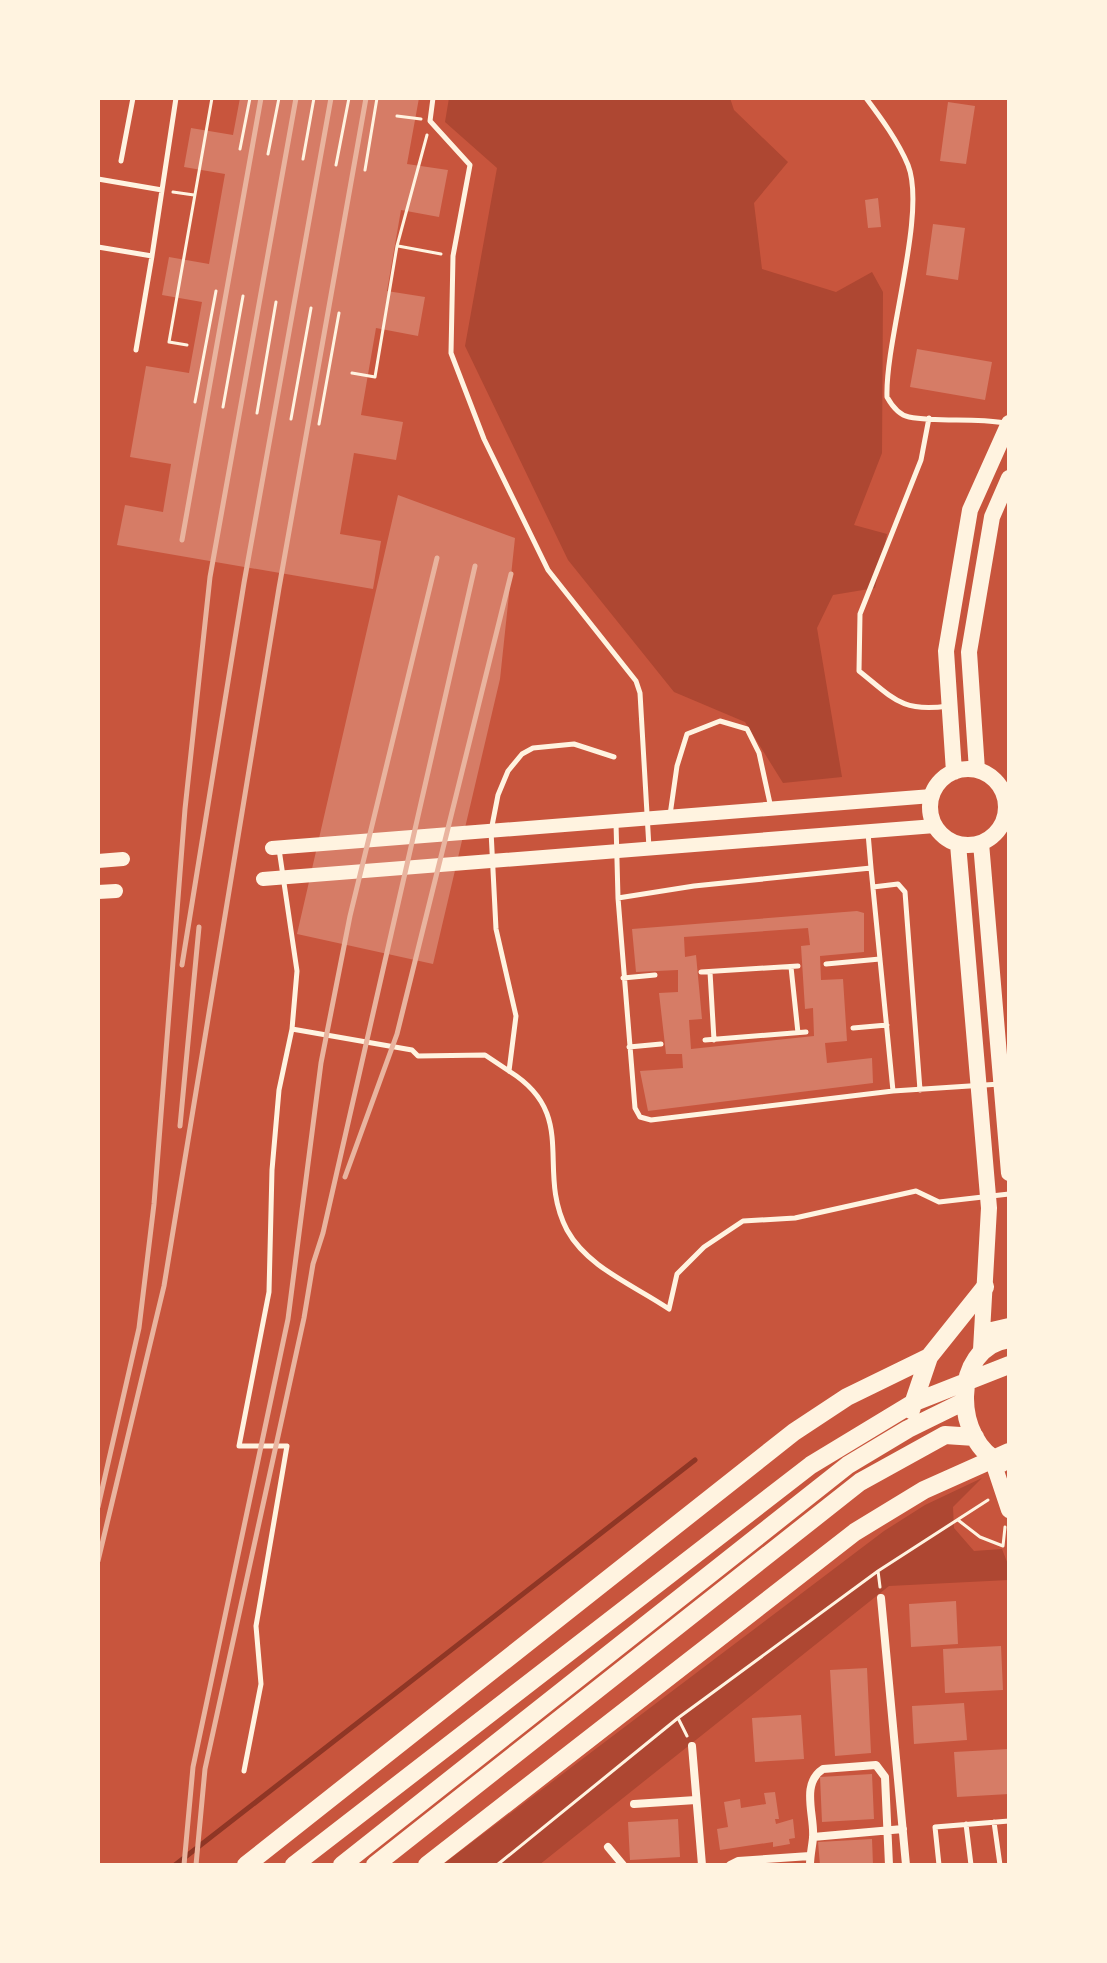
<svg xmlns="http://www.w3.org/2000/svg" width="1107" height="1963" viewBox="0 0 1107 1963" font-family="Figtree,sans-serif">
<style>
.green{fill:#ae4732}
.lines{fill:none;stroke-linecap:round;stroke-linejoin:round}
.stream{stroke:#8f3625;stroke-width:5}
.building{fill:#d67c66;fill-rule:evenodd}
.path{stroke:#fff3e0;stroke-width:3}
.service{stroke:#fff3e0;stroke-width:5}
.minor{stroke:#fff3e0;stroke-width:8}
.secondary{stroke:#fff3e0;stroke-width:14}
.primary{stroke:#fff3e0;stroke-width:16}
.motorway{stroke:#fff3e0;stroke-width:18}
.rail{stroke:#e9b49f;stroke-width:5}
</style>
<rect width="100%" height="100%" fill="#c8553d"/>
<path class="green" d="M449 98H730L734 110 788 162 754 203 762 269 836 292 872 272 883 292 882 453 854 525 887 534 875 588 833 595 817 628 842 777 783 783 745 722 674 692 568 560 465 346 497 168 445 122Z
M982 1478 953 1507 954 1528 974 1551 1002 1549 1009 1567V1580L889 1586 539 1865H442L884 1531 925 1505Z"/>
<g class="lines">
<path class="stream" d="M175 1865 695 1460"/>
</g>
<path class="building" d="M240 98H419L407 164 448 170 439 217 401 210 387 291 425 297 418 336 376 328 361 415 403 422 396 460 354 453 340 534 381 541 373 589 117 545 125 505 163 512 171 464 130 457 146 366 189 373 202 302 162 295 169 257 209 264 225 174 184 167 191 128 233 135Z
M948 102 975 106 966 164 940 161Z
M878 198 881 227 868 228 865 200Z
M933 224 965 228 958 280 926 275Z
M917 349 992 362 985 400 910 387Z
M398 495 515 538 500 679 433 964 297 934Z
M857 911 864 913V952L820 956 821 980 843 979 847 1041 825 1043 827 1063 872 1058 873 1083 648 1111 640 1071 683 1068 682 1054H666L659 993 678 992V970L636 972 632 929ZM808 928 810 945 801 946 805 1009 813 1008 814 1036 691 1049 689 1020 702 1019 696 955 685 957 684 937Z
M956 1601 958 1644 911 1647 909 1604Z
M1001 1646 1003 1690 945 1693 943 1649Z
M867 1668 871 1753 835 1756 830 1670Z
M964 1703 967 1740 914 1744 912 1706Z
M801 1715 804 1759 755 1762 752 1718Z
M1009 1749V1794L957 1797 954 1752Z
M872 1774 874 1819 822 1822 820 1777Z
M775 1792 779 1819H775L776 1824 793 1819 795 1838 789 1839 790 1844 773 1847V1842L720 1850 717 1829 728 1827 724 1802 740 1799 741 1808 766 1804 764 1793Z
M678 1819 680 1857 630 1860 628 1822Z
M872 1839 873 1865H820L818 1842Z"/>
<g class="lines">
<path class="path" d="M397 116 421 119
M240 149 250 98
M268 154 279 98
M303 159 314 98
M336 165 349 98
M365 170 377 98
M173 192 194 195
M398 246 441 254
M187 345 169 342 212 98
M352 373 375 377 397 246 427 135
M195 402 216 291
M223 407 243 296
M257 413 276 302
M291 419 311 308
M319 424 339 313
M958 1520 980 1537 1003 1546 1005 1527
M878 1571 880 1587
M678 1718 687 1736
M497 1865 678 1718 878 1571 988 1500"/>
<path class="service" d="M433 98 430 121 470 165 453 256 451 353 484 439 548 570 636 681 640 693 649 848
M866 98C881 118 898 141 908 165 927 213 885 340 887 397 892 406 899 415 909 417 940 423 973 417 1004 423
M121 161 133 98
M98 179 162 190
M98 247 152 256 176 98
M136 350 152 256
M929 418 921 460 860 614 859 671C893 698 902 713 948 706
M614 757 574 744 533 748 522 754 508 771 498 795 491 831 496 929 516 1016 509 1071C580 1115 535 1169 567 1230 588 1268 634 1285 669 1309L677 1274 704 1247 743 1221 795 1218 916 1191 939 1202 1009 1194
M670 815 677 766 687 734 720 721 747 729 759 753 771 808
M616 823 618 898
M868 833 871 868
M279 849 297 971 292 1029 412 1050 418 1056 485 1055 509 1071
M873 887 898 884 905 892 920 1090
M826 964 880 959
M791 967 798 1033
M701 972 798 966
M710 972 714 1040
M623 978 655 975
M853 1028 887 1025
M705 1040 806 1032
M629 1047 661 1044
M893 1091 651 1120 640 1117 635 1108 618 898 694 886 871 868 893 1091 1000 1084
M244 1771 261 1684 256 1626 287 1446H239L269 1292 272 1170 279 1090 292 1029
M994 1822 1000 1865
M966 1824 971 1865
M939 1865 935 1827 1009 1821"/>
<path class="minor" d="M881 1598 906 1865
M692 1746 702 1865
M634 1804 696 1800
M813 1837 903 1829
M608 1847 623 1865
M730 1865 738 1861 810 1856
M810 1865C810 1856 812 1848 813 1838 815 1816 800 1784 823 1769L876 1765 885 1777 889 1865"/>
<path class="secondary" d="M1003 792 1009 791
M1005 814H1009
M272 848 932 796
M98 861 123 859
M263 879 935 826
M98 892 116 891"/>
<path class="primary" d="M930 807a38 38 0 1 1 76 0a38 38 0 1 1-76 0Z
M977 770 969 652 992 517 1009 478
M954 772 946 651 970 510 1009 423
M981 843 1009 1173
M958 844 989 1208 981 1350
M983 1332 1009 1326
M992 1459 1009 1510"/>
<path class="motorway" d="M911 1410 929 1357 985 1287
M1002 1463C953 1443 950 1347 1009 1339
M246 1865 794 1432 847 1397 929 1357
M294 1865 811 1465 915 1402 1009 1365
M342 1865 848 1465 908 1429 965 1401
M375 1865 860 1482 945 1435 975 1437
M427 1865 855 1532 924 1490 1009 1452"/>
<path class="rail" d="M182 540 261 98
M182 965 244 583 331 98
M180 1126 199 927
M345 1177 397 1034 511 574
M98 1507 139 1328 154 1204 185 809 210 577 296 98
M98 1561 164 1286 279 588 366 98
M184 1865 193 1767 288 1319 321 1063 350 916 437 558
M196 1865 205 1769 304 1318 313 1264 323 1233 475 566"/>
</g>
<rect width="1107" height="1963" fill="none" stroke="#fff3e0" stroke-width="200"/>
</svg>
